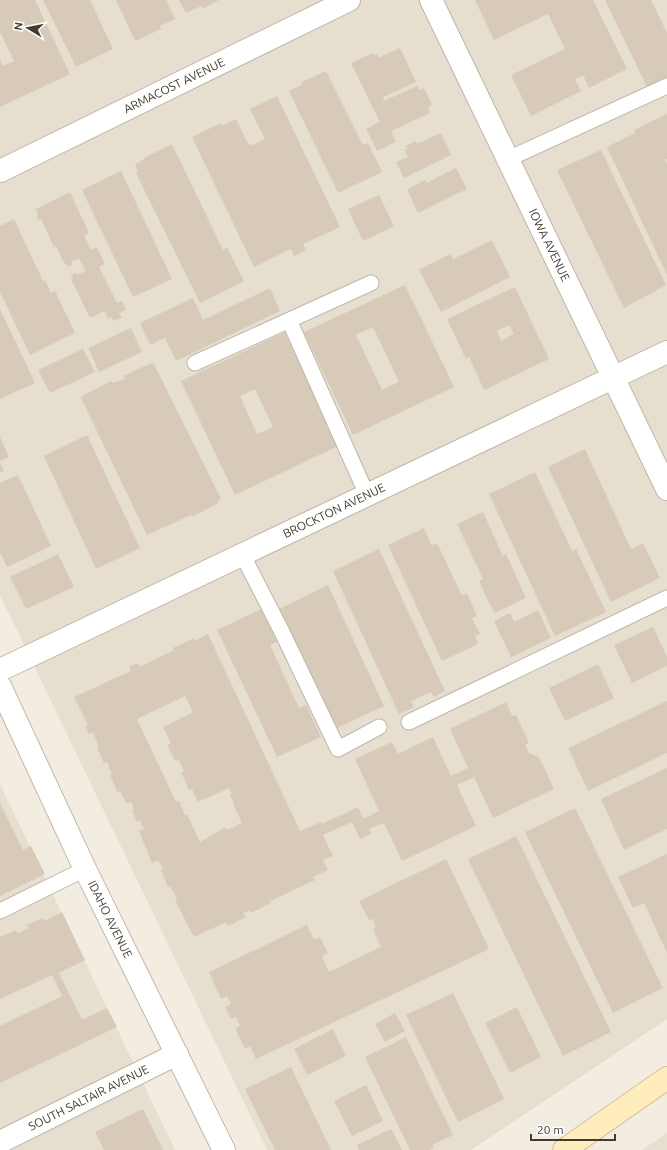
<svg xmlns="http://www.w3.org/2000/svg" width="667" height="1150" viewBox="0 0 667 1150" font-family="Ubuntu,sans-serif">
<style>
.residential{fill:#e6decf}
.building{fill:#d7cab9;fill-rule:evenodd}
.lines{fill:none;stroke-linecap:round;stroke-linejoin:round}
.lane-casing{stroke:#c0b6a7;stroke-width:17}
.street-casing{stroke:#c0b6a7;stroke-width:24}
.secondary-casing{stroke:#d8c190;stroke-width:24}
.lane{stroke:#fff;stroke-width:15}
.street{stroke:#fff;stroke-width:22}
.secondary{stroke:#ffedbe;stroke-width:22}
.labels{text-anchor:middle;stroke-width:4;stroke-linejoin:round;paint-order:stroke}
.street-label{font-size:12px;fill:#433c32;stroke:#fff}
</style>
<rect width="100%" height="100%" fill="#f2ece1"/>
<path class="residential" d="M0 0H667V1019L471 1150H267L0 595Z
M0 784 175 1150H0Z
M667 1133V1150H642Z"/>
<path class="building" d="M0 0H35L70 74 0 107V59L3 66 14 61 0 32Z
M43 0H90L113 49 76 67Z
M116 0H166L175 19 160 26 161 29 135 41Z
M179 0H219L202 9 201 6 186 13Z
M475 0H593L627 69 589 88 583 75 575 79 581 91 531 116 511 75 565 49 548 14 494 40Z
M605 0H651L667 33V77L647 87Z
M400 48 416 82 383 97 384 101 417 86 420 90 424 88 432 105 428 107 430 113 391 131 396 142 377 151 366 129 380 122 351 63 373 53 374 55 377 54 378 58Z
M326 71 363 145 368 143 382 172 338 193 289 91 303 84 302 82Z
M277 96 340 227 303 244 306 250 294 256 291 249 254 267 192 137 221 123 222 126 236 119 248 144 252 145 265 139 250 109Z
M667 114V159L665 160 667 164V275L607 147 635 133 634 130Z
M441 133 451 155 404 178 396 162 408 157 404 150 408 149 406 146 415 141 417 144Z
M172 144 223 250 227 247 244 281 200 303 136 173 138 172 135 164 145 159 144 158Z
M601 150 666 285 624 308 557 170Z
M456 168 467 189 418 213 407 189 425 180 426 183Z
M121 171 172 279 133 297 82 190Z
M70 192 89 233 84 236 91 250 97 247 105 264 99 267 117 303 122 301 126 310 119 313 122 318 113 321 111 317 108 319 104 311 90 318 71 279 73 278 71 275 76 273 77 275 86 271 79 258 71 262 72 265 68 267 67 264 65 265 56 246 54 247 41 219 38 220 37 216 38 215 36 209Z
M379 195 394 226 363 241 348 209Z
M14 219 43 281 45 280 51 293 55 291 75 333 30 355 0 292V226Z
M492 240 510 277 441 312 419 270 450 254 453 259Z
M405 285 454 387 353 435 304 332ZM373 327 399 382 382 390 356 335Z
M515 287 549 359 484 390 469 357 466 359 447 319ZM509 325 514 334 501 341 497 331Z
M270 288 280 311 176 361 165 338 150 345 140 323 193 298 203 320Z
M0 309 35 383 0 399Z
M131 328 142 352 99 372 88 348Z
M285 332 338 446 235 495 181 381ZM255 389 273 427 257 434 240 396Z
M83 349 95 372 50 393 38 370Z
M151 363 154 364 221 499 218 500V503L194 516 191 515 147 535 81 398 84 395 111 381 113 383 124 379V376Z
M87 435 140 548 96 569 44 456Z
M0 437 9 457 0 461Z
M585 449 631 549 643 543 660 578 611 602 548 467Z
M0 463 4 471 0 472Z
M535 472 572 551 576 549 606 612 555 636 489 494Z
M18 475 51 546 7 567 0 552V483Z
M483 512 503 556 506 554 526 598 494 613 479 581 483 579 457 524Z
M424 528 432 546 437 543 462 596 467 593 477 616 472 618 480 634 475 636 478 644 442 661 388 545Z
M379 549 445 691 434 697 431 692 411 701 414 707 399 714 333 571Z
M58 554 74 587 26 609 10 577Z
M328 585 384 706 335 729 279 609Z
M261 609 277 642 270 645 299 708 306 705 321 737 277 757 217 630Z
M538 610 551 638 511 657 494 621 510 613 514 622Z
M653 627 667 657V666L632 683 614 645Z
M208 634 300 831 321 822 322 824 358 807 363 819 379 811 355 759 392 742 398 754 433 737 451 776 468 768 450 729 506 702 512 716 516 715 529 743 525 745 529 753 539 757 554 789 493 818 474 777 457 785 476 826 402 861 384 823 369 829 371 834 360 839 352 822 323 835 333 856 323 860 328 870 313 877 315 880 270 901 271 903 251 913 250 910 243 913 246 917 228 926 226 922 194 937 175 900 177 899 170 886 168 887 161 870 163 869 158 860 152 863 139 831 144 829 140 821 137 822 132 810 134 809 131 802 126 803 120 791 118 793 110 775 112 774 107 762 104 763 97 747H99L93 732 89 734 85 726 88 725 74 697 131 671 129 667 138 663 140 667 174 650 173 648 194 638 195 641ZM185 696 193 712 163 727 171 743 167 745 175 761 179 760 184 771 181 772 189 790 192 789 198 802 229 788 232 793 230 794 234 804H233L242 823 227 830 226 827 200 842 187 814 185 815 179 801 176 802 137 719Z
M598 664 614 698 565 721 549 688Z
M667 701V753L588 791 568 748Z
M667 768V829L624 850 601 799Z
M0 803 23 850 31 846 45 874 0 896Z
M575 808 663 988 613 1013 525 832Z
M516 836 611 1032 563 1056 468 859Z
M667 854V953L644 903 633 908 618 877Z
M446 859 489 949 256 1059 250 1046 245 1049 235 1028 240 1026 236 1017 231 1019 225 1007 231 1004 227 996 221 999 209 972 307 925 314 940 320 937 328 953 322 956 329 972 381 947 373 929 376 927 372 919 369 920 359 901Z
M62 912 85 960 59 973 82 1020 107 1008 117 1027 0 1083V1026L62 996 52 975 0 999V937L16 930 17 934 29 928 27 925 43 918 44 921Z
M453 993 504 1099 458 1122 406 1015Z
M517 1007 541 1057 510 1073 485 1023Z
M395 1013 405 1031 385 1042 375 1024Z
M333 1029 346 1056 307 1075 294 1049Z
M406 1037 453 1135 432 1145 434 1148 429 1150H410L365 1057Z
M291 1067 331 1150H275L245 1089Z
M366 1085 383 1121 352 1136 334 1101Z
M143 1109 163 1150H104L95 1132Z
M391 1129 402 1150H359L357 1145Z"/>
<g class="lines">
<g class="lane-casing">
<path id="lane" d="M508 159 667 86
M289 320 367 495
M195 363 371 283
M242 554 281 630 338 749 379 727
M409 722 667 598
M0 911 85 869"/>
</g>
<g class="street-casing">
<g id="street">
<path id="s1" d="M431 0 667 489"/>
<path id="s2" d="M0 171 349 0"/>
<path id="s3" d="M0 670 667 352"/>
<path id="s4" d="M0 686 85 869 224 1150"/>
<path id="s5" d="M0 1142 177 1054"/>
</g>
</g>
<g class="secondary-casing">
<path id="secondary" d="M564 1150 667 1078"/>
</g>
<use href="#lane" class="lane"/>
<use href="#street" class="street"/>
<use href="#secondary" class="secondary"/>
</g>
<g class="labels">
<g class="street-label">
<text dy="4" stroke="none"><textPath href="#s2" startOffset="194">ARMACOST AVENUE</textPath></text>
<text dy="4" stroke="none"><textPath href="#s1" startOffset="272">IOWA AVENUE</textPath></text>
<text dy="4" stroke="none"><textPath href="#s3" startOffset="370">BROCKTON AVENUE</textPath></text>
<text dy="4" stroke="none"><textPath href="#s4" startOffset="258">IDAHO AVENUE</textPath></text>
<text dy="4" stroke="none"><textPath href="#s5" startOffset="99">SOUTH SALTAIR AVENUE</textPath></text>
</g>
</g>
<g transform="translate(28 28) rotate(280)" stroke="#ffffff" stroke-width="3" paint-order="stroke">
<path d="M0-3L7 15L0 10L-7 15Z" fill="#433c32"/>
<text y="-6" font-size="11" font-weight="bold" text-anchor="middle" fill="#433c32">N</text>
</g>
<path d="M531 1134v6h84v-6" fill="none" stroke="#433c32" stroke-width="2"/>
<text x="537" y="1134" font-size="12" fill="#433c32" stroke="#ffffff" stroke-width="3" paint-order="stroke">20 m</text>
</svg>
